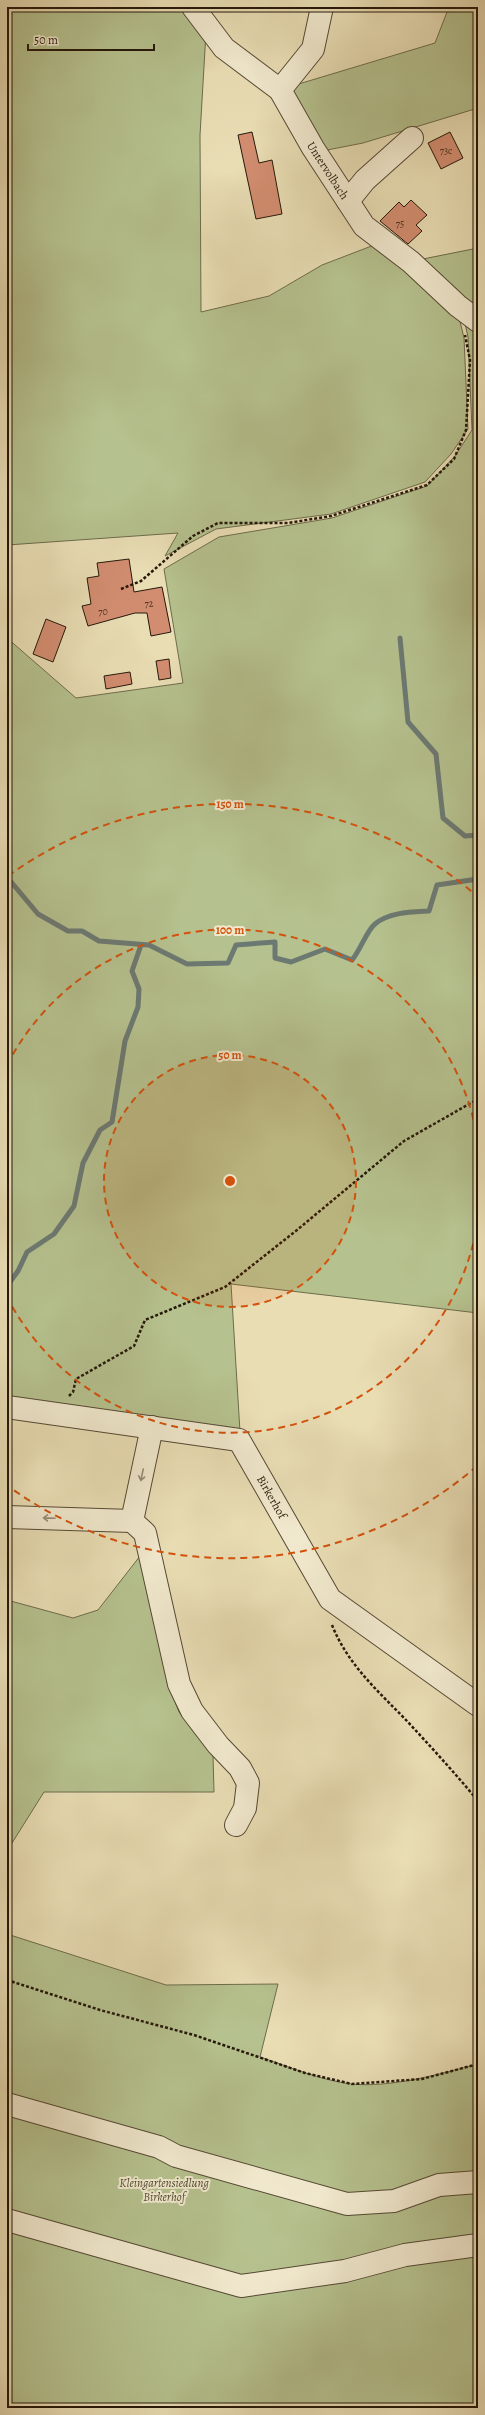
<svg xmlns="http://www.w3.org/2000/svg" width="485" height="2415" viewBox="0 0 485 2415" font-family="Alegreya,serif">
<style>
.green{fill:#b5c18e;stroke:#6d6c4c}
.lines{fill:none;stroke-linecap:round;stroke-linejoin:round}
.stream{stroke:#6c7972;stroke-width:5}
.building{fill:#d28d70;stroke:#25180a}
.minor-casing{stroke:#564934;stroke-width:24}
.path{stroke:#25180a;stroke-width:2.5;stroke-dasharray:3 2;stroke-linecap:butt}
.minor{stroke:#f1e9ce;stroke-width:22}
.oneway{stroke:#958b76}
.ring{fill:none;stroke:#d4520c;stroke-width:2;stroke-dasharray:7 5}
.labels{text-anchor:middle;stroke-width:4;stroke-linejoin:round;paint-order:stroke}
.number-label{font-size:10px;fill:#503524}
.street-label{font-size:12px;fill:#25180a;stroke:#f1e9ce}
.park-label{font-size:12px;font-style:italic;fill:#504b32;stroke:#f1e9ce}
.centre{fill:#d4520c;stroke:#f1e9ce;stroke-width:2}
.ring-label{font-size:12px;text-anchor:middle;font-weight:bold;fill:#d4520c;stroke:#f1e9ce;stroke-width:4;stroke-linejoin:round;paint-order:stroke}
</style>
<rect width="100%" height="100%" fill="#e9ddb4"/>
<filter id="stains"><feTurbulence type="fractalNoise" baseFrequency=".005" numOctaves="4"/><feColorMatrix values="0 0 0 0 .2 0 0 0 0 .09 0 0 0 0 .02 0 0 0 .5 -.17"/></filter>
<radialGradient id="worn" r=".72"><stop offset=".6" stop-color="#630" stop-opacity="0"/><stop offset="1" stop-color="#630" stop-opacity=".3"/></radialGradient>
<path class="green" d="M7 7H187L206 32 200 135 201 312 269 296 322 265 382 242 457 309 464 338 468 429 451 454 425 482 331 514 216 529 165 556 178 533 7 545Z
M449 7H478V108L363 143 317 152 282 89 435 43Z
M478 248V1313L231 1284 240 1432 7 1402V638L76 698 183 683 164 569 219 537 332 518 427 486 455 456 472 430 468 337 461 305 413 261Z
M140 1556 170 1689 179 1712 213 1755 214 1792H44L7 1851V1600L73 1618 98 1610Z
M7 1934 166 1985 278 1984 260 2057C290 2067 320 2080 351 2084 391 2088 440 2074 478 2064V2408H7Z"/>
<g class="lines">
<path class="stream" d="M400 638 408 722 436 754 443 818 465 836 478 835
M7 877 38 914 68 931H82L99 941 149 945 187 964 228 963 236 945 275 942V958L291 962 325 949 352 960C360 951 367 930 375 924 389 912 412 912 429 911L437 885 478 879
M7 1286 18 1271 27 1252 54 1234 74 1206 83 1163 100 1130 112 1122 125 1041 138 1007 139 989 132 971 141 945"/>
</g>
<path class="building" d="M252 132 259 163 272 160 282 214 256 219 238 135Z
M450 132 463 158 441 169 428 143Z
M411 200 427 215 416 225 422 231 408 244 380 221 399 202 404 207Z
M129 559 134 592 162 587 171 632 151 636 147 613H135L88 626 82 606 91 604 87 578 99 576 97 563Z
M46 619 66 627 53 662 33 654Z
M169 659 171 678 159 680 156 661Z
M130 672 132 684 106 689 104 676Z"/>
<g class="lines">
<g class="minor-casing">
<g id="minor">
<path id="s1" d="M193 7 224 48 280 90 313 148 364 226 411 262 458 306 478 321"/>
<path d="M280 90 313 49 322 7"/>
<path d="M348 201 365 180 412 138"/>
<path id="s2" d="M7 1407 239 1440 330 1599 478 1705"/>
<path d="M7 1517 132 1521 152 1427"/>
<path d="M132 1521 145 1533 179 1684 192 1711 218 1745 240 1768 248 1783 245 1808 236 1825"/>
<path d="M7 2104 159 2147 176 2156 347 2204 394 2201 439 2185 478 2182"/>
<path d="M7 2220 241 2286 345 2271 405 2255 478 2245"/>
</g>
</g>
<path class="path" d="M121 589 141 581 193 536 218 523H288L331 516 427 485 454 459 466 430 470 360 465 335
M69 1396 73 1392 76 1379 134 1346 145 1320 225 1287 297 1230 404 1141 478 1099
M332 1625C348 1665 378 1691 407 1721 431 1747 455 1773 478 1801
M7 1980 100 2010 194 2035 305 2073 352 2084 422 2079 478 2064"/>
<use href="#minor" class="minor"/>
</g>
<defs><path id="oneway-shaft" d="M-6 0H5M1.5-3L5.5 0L1.5 3" fill="none" stroke-width="1.6" stroke-linecap="round" stroke-linejoin="round"/></defs>
<g class="oneway">
<use href="#oneway-shaft" transform="translate(142 1475) rotate(102)"/>
<use href="#oneway-shaft" transform="translate(49 1518) rotate(-178)"/>
</g>
<circle cx="230" cy="1181" r="126" fill="#d4520c" fill-opacity=".12"/>
<g class="ring">
<circle cx="230" cy="1181" r="126"/>
<path d="M478 1220A251 251 0 0 1 7 1297M7 1065A251 251 0 0 1 478 1142"/>
<path d="M477 1466A377 377 0 0 1 8 1486M8 876A377 377 0 0 1 477 896"/>
</g>
<g class="labels">
<g class="number-label">
<text x="446" y="154">73c</text>
<text x="400" y="227">75</text>
<text x="149" y="607">72</text>
<text x="103" y="615">70</text>
</g>
<g class="street-label">
<text dy="4" stroke="none"><textPath href="#s1" startOffset="215">Untervolbach</textPath></text>
<text dy="4" stroke="none"><textPath href="#s2" startOffset="300">Birkerhof</textPath></text>
</g>
<g class="park-label">
<text x="164" y="2187">Kleingartensiedlung<tspan x="164" dy="14">Birkerhof</tspan></text>
</g>
</g>
<circle cx="230" cy="1181" r="6" class="centre"/>
<g class="ring-label">
<text x="230" y="808">150 m</text>
<text x="230" y="934">100 m</text>
<text x="230" y="1059">50 m</text>
</g>
<rect width="485" height="2415" fill="none" stroke="#e9ddb4" stroke-width="24"/>
<rect x="8" y="8" width="469" height="2399" fill="none" stroke="#25180a" stroke-width="2"/>
<rect x="12" y="12" width="461" height="2391" fill="none" stroke="#25180a"/>
<path d="M28 44v6h126v-6" fill="none" stroke="#25180a" stroke-width="2"/>
<text x="34" y="44" font-size="12" fill="#25180a" stroke="#f1e9ce" stroke-width="3" paint-order="stroke">50 m</text>
<rect width="100%" height="100%" filter="url(#stains)"/>
<rect width="100%" height="100%" fill="url(#worn)"/>
</svg>
